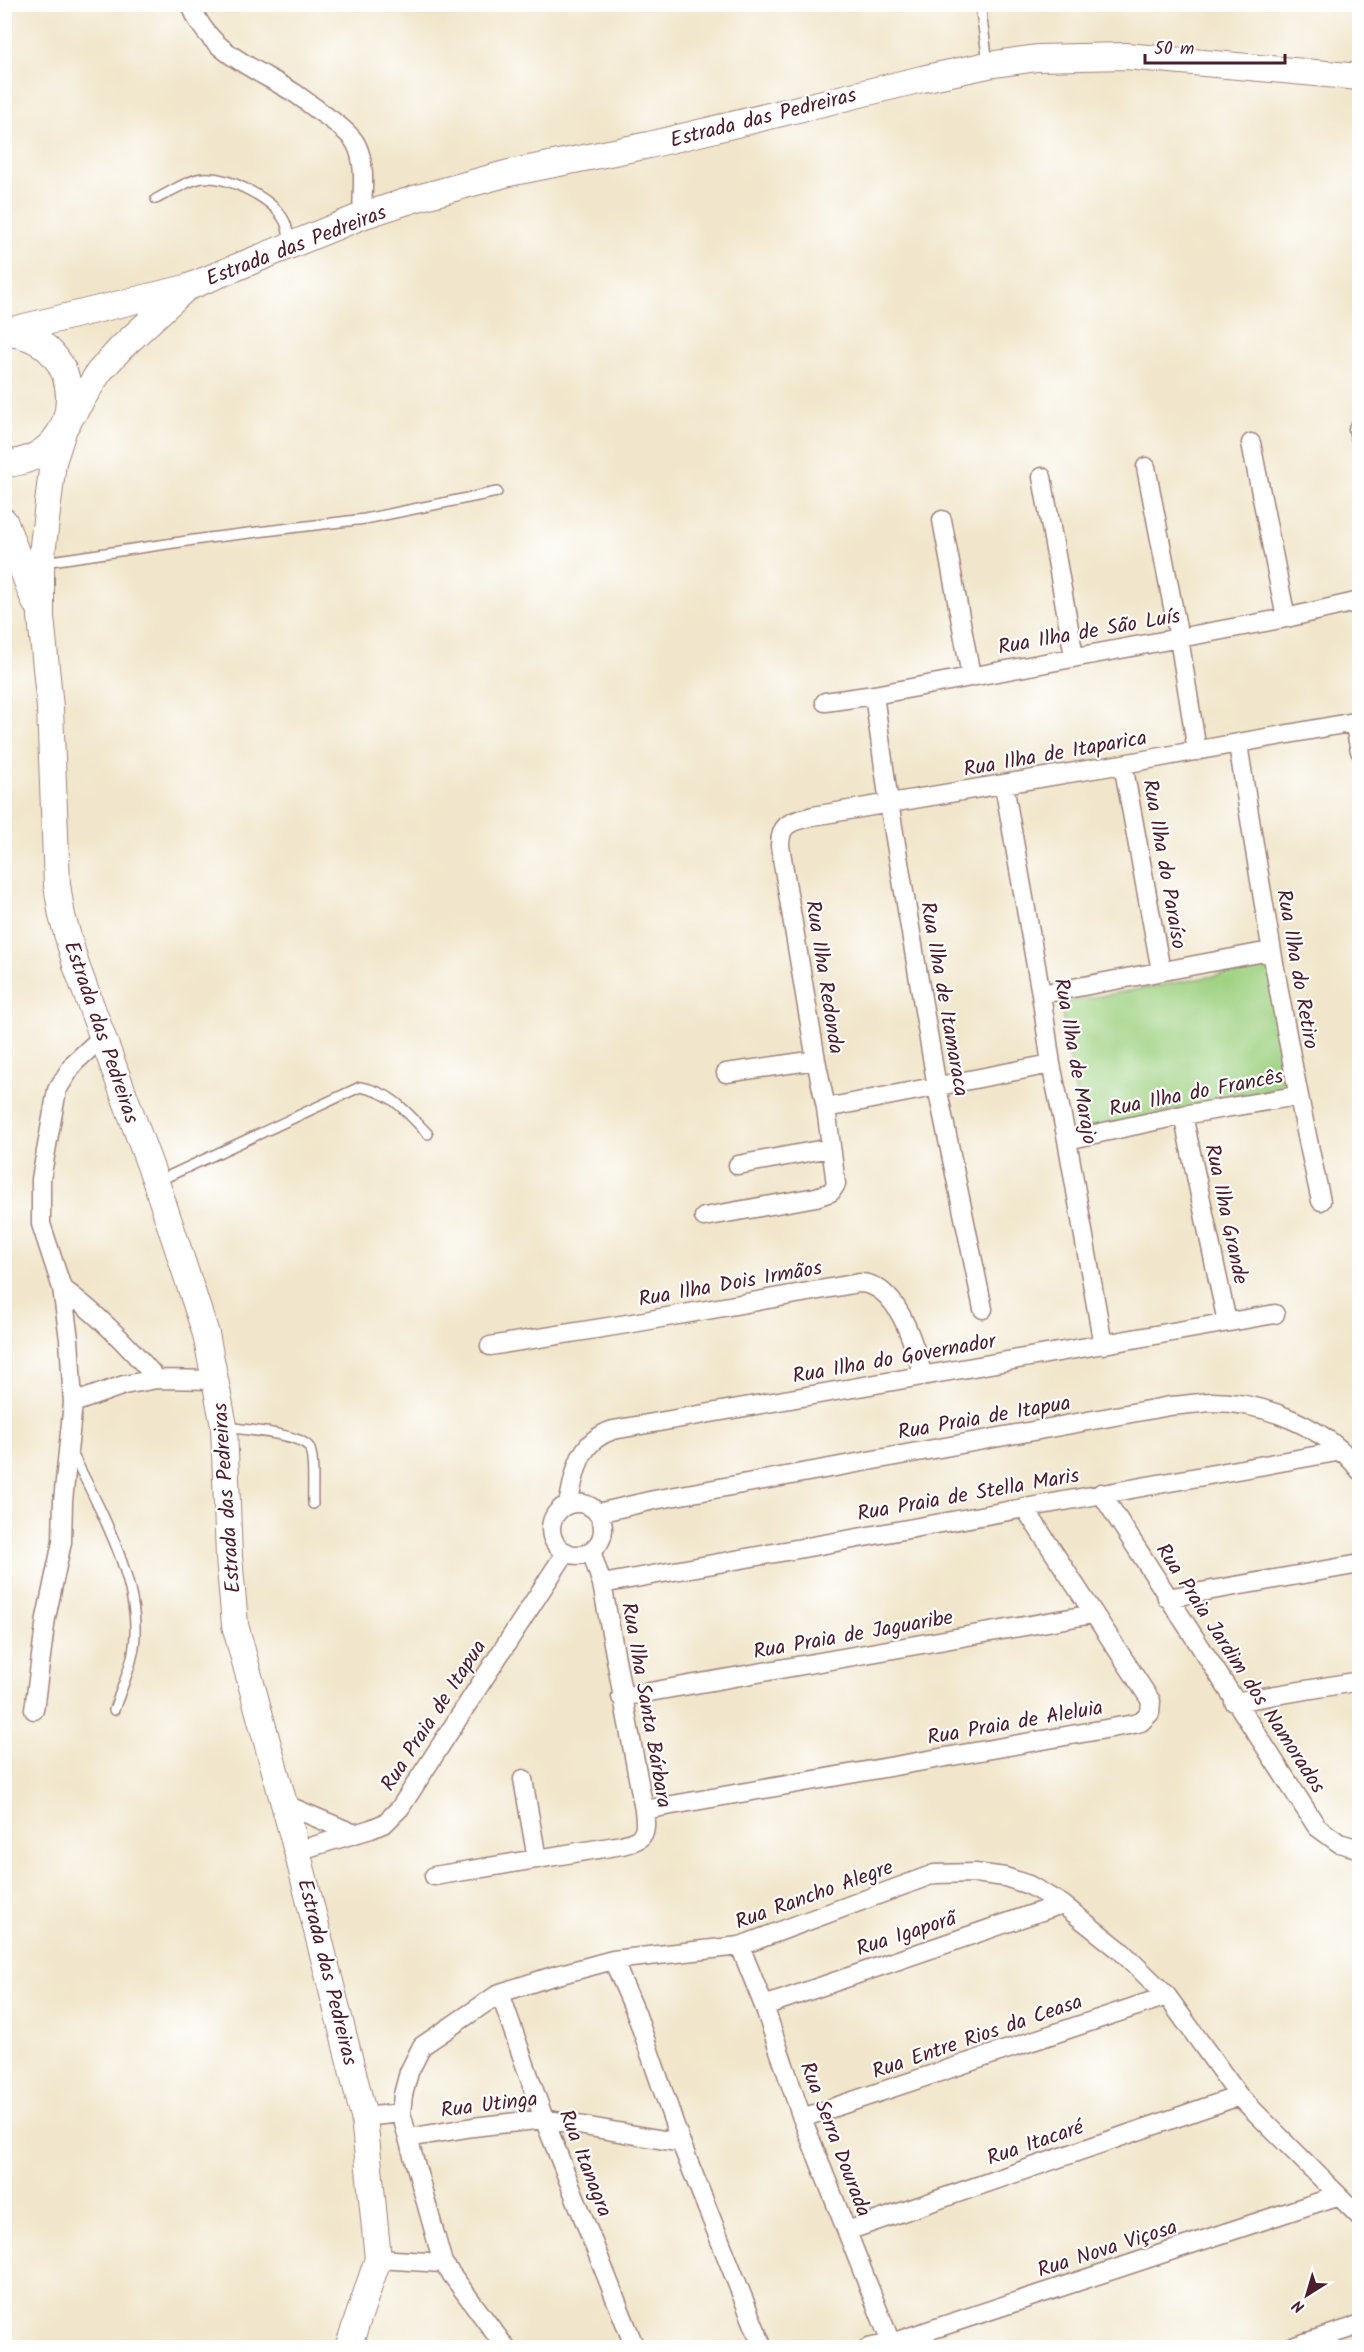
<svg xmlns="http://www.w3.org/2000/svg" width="1364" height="2352" viewBox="0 0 1364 2352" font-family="Kalam,sans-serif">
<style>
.green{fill:#9dd080;stroke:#747856;stroke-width:1.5}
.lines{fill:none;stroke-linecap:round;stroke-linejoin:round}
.lane-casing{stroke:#9e827b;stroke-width:12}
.street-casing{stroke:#9e827b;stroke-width:21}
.secondary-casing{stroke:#9e827b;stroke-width:28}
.lane{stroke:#fff;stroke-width:9}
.street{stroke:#fff;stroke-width:18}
.secondary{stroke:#fff;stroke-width:26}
.labels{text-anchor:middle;stroke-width:4.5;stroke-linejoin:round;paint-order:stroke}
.street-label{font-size:21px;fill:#4a1f2b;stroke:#fff}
</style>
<rect width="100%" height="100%" fill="#fff"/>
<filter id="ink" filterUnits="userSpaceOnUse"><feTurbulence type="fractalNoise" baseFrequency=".0167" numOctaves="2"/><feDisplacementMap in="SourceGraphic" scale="12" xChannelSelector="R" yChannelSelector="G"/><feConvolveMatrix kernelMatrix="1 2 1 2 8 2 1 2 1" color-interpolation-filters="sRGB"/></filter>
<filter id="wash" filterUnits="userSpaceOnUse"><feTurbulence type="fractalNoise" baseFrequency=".008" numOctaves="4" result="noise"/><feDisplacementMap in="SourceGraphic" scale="24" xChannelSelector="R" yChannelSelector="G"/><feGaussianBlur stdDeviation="1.35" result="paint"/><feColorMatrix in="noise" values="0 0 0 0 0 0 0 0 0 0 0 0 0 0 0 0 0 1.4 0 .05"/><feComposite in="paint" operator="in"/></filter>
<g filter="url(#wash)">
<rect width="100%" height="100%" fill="#f1e6cb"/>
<path class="green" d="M1270 966 1289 1086 1082 1131 1060 1003Z"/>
</g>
<g filter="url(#ink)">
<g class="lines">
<g class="lane-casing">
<path id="lane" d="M980 4 988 63
M156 199C168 193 190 179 203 178 228 176 272 198 284 220 288 226 288 236 290 243
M44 562 208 538 365 519 497 492
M158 1181 360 1087C394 1093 405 1111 428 1134
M226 1427C244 1430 299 1433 309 1447 315 1457 312 1491 313 1504
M71 1451C99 1507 148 1593 132 1657 128 1675 120 1692 114 1710"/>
</g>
<g class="street-casing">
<path id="street" d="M191 4C206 52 257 69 296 94 306 101 316 109 326 116 336 123 350 133 356 144 367 165 362 193 362 216
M1358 429 1360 437
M1251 443 1286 618
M1146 467 1179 638 1197 751
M1042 477 1074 656
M942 520 971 676
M874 695 889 803 937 1087 983 1309
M825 702 874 695 1286 618 1360 601
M1354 722 1360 751
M1238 744C1262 897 1287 1049 1321 1201
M1123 764 1161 971
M1004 785 1041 994 1051 1064 1067 1140 1103 1345
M1041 994 1270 951
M726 1073 816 1060
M826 1108 1051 1064
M1183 1115 1227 1322
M1067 1140 1183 1115 1297 1096
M738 1165 830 1148
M704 1217 816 1197 831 1192 836 1184 826 1108 816 1060 780 846C780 821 793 822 813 816L1123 764 1360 721
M62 1288C98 1314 128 1345 157 1379
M490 1346 633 1323 859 1283C898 1283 914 1345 923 1376
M73 1403 124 1385 157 1379 217 1380
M1101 1493 1317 1827 1339 1843 1360 1849
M551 1529a26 26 0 1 1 52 0a26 26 0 1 1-52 0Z
M568 1504C576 1471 577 1442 613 1430L1275 1314
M598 1513 654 1500 1170 1406C1183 1405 1198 1403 1212 1402 1265 1402 1328 1428 1360 1471
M602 1584 1342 1451
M1167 1598 1360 1564
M621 1697 1093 1614
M1234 1702 1360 1681
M34 1710 46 1618 62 1542 63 1501 73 1403 69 1339 62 1288 41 1224V1179L57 1090 74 1063 102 1037
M523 1779 537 1859
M284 1804 355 1834
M644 1810 1134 1724 1141 1722 1150 1713 1151 1701 1024 1507
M297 1851 371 1829 385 1823 400 1808 566 1552
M434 1876 622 1845C645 1839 647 1834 644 1810L602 1584 591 1551
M740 1946 764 2006 802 2118 893 2348
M613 1960 636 2013 681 2143 763 2348
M500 1993 544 2119 635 2348
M764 2006 1062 1904
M364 2117 401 2113
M802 2118 1167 1996
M408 2138 473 2127 544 2119 681 2143
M847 2231 1239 2096
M378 2259 443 2263
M506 2348 443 2263 401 2113 403 2095 409 2072 422 2046 500 1993 550 1977 613 1960 740 1946 934 1874 975 1873 1005 1877 1029 1885 1062 1904 1121 1951 1167 1996 1239 2096 1360 2217
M868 2348 891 2343 1337 2196
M1289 2348 1360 2325"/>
</g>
<g class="secondary-casing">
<path id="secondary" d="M186 288 122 347 99 372 64 428 53 462 41 562V617L50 708 57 885 62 916 76 965 156 1182 206 1334 224 1426 229 1557 235 1625 297 1851 364 2117 378 2259 348 2348
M4 332 186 288 362 216 414 199 509 173 649 145 922 79 988 65 1037 58 1126 56 1360 77
M4 464C92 459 89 336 5 333
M4 521 35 602"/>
</g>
<use href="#lane" class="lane"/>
<use href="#street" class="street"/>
<use href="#secondary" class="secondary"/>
</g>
</g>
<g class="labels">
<g class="street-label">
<text transform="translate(763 117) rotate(-14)" y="7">Estrada das Pedreiras</text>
<text transform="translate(296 245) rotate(-21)" y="7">Estrada das Pedreiras</text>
<text transform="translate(1089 631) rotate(-10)" y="7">Rua Ilha de São Luís</text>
<text transform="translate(1055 753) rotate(-10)" y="7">Rua Ilha de Itaparica</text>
<text transform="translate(1165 864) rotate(80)" y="7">Rua Ilha do Paraíso</text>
<text transform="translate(1298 969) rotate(80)" y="7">Rua Ilha do Retiro</text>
<text transform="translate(825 977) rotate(81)" y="7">Rua Ilha Redonda</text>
<text transform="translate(945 999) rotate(80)" y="7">Rua Ilha de Itamaraca</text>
<text transform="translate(102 1032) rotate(71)" y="7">Estrada das Pedreiras</text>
<text transform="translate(1076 1061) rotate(80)" y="7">Rua Ilha de Marajo</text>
<text transform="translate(1196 1092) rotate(-11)" y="7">Rua Ilha do Francês</text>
<text transform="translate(1227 1214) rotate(78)" y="7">Rua Ilha Grande</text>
<text transform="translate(730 1283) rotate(-10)" y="7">Rua Ilha Dois Irmãos</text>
<text transform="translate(894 1358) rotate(-10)" y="7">Rua Ilha do Governador</text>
<text transform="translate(984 1417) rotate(-10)" y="7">Rua Praia de Itapua</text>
<text transform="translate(968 1494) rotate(-10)" y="7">Rua Praia de Stella Maris</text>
<text transform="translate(226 1498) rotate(-94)" y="7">Estrada das Pedreiras</text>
<text transform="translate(853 1634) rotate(-10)" y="7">Rua Praia de Jaguaribe</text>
<text transform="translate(1241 1668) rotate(57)" y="7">Rua Praia Jardim dos Namorados</text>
<text transform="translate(647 1705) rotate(80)" y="7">Rua Ilha Santa Bárbara</text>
<text transform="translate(433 1715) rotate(-57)" y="7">Rua Praia de Itapua</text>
<text transform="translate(1015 1722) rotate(-10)" y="7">Rua Praia de Aleluia</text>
<text transform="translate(814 1894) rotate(-20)" y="7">Rua Rancho Alegre</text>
<text transform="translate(906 1933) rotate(-18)" y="7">Rua Igaporã</text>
<text transform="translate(328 1972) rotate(76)" y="7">Estrada das Pedreiras</text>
<text transform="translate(977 2036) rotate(-19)" y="7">Rua Entre Rios da Ceasa</text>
<text transform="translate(489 2104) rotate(-7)" y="7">Rua Utinga</text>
<text transform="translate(836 2139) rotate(69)" y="7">Rua Serra Dourada</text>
<text transform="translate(1035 2142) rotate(-19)" y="7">Rua Itacaré</text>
<text transform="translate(586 2163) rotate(69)" y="7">Rua Itanagra</text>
<text transform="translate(1107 2248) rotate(-18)" y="7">Rua Nova Viçosa</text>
</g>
</g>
<rect width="1364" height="2352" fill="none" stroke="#fff" stroke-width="24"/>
<g transform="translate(1307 2295) rotate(217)" stroke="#ffffff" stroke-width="4.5" paint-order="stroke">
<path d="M0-4.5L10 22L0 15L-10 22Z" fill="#4a1f2b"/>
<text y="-9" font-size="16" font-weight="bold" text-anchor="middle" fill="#4a1f2b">N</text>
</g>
<path d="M1145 54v9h140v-9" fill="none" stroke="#4a1f2b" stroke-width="3"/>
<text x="1154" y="54" font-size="18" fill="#4a1f2b" stroke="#ffffff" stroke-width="4.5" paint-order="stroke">50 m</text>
</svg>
